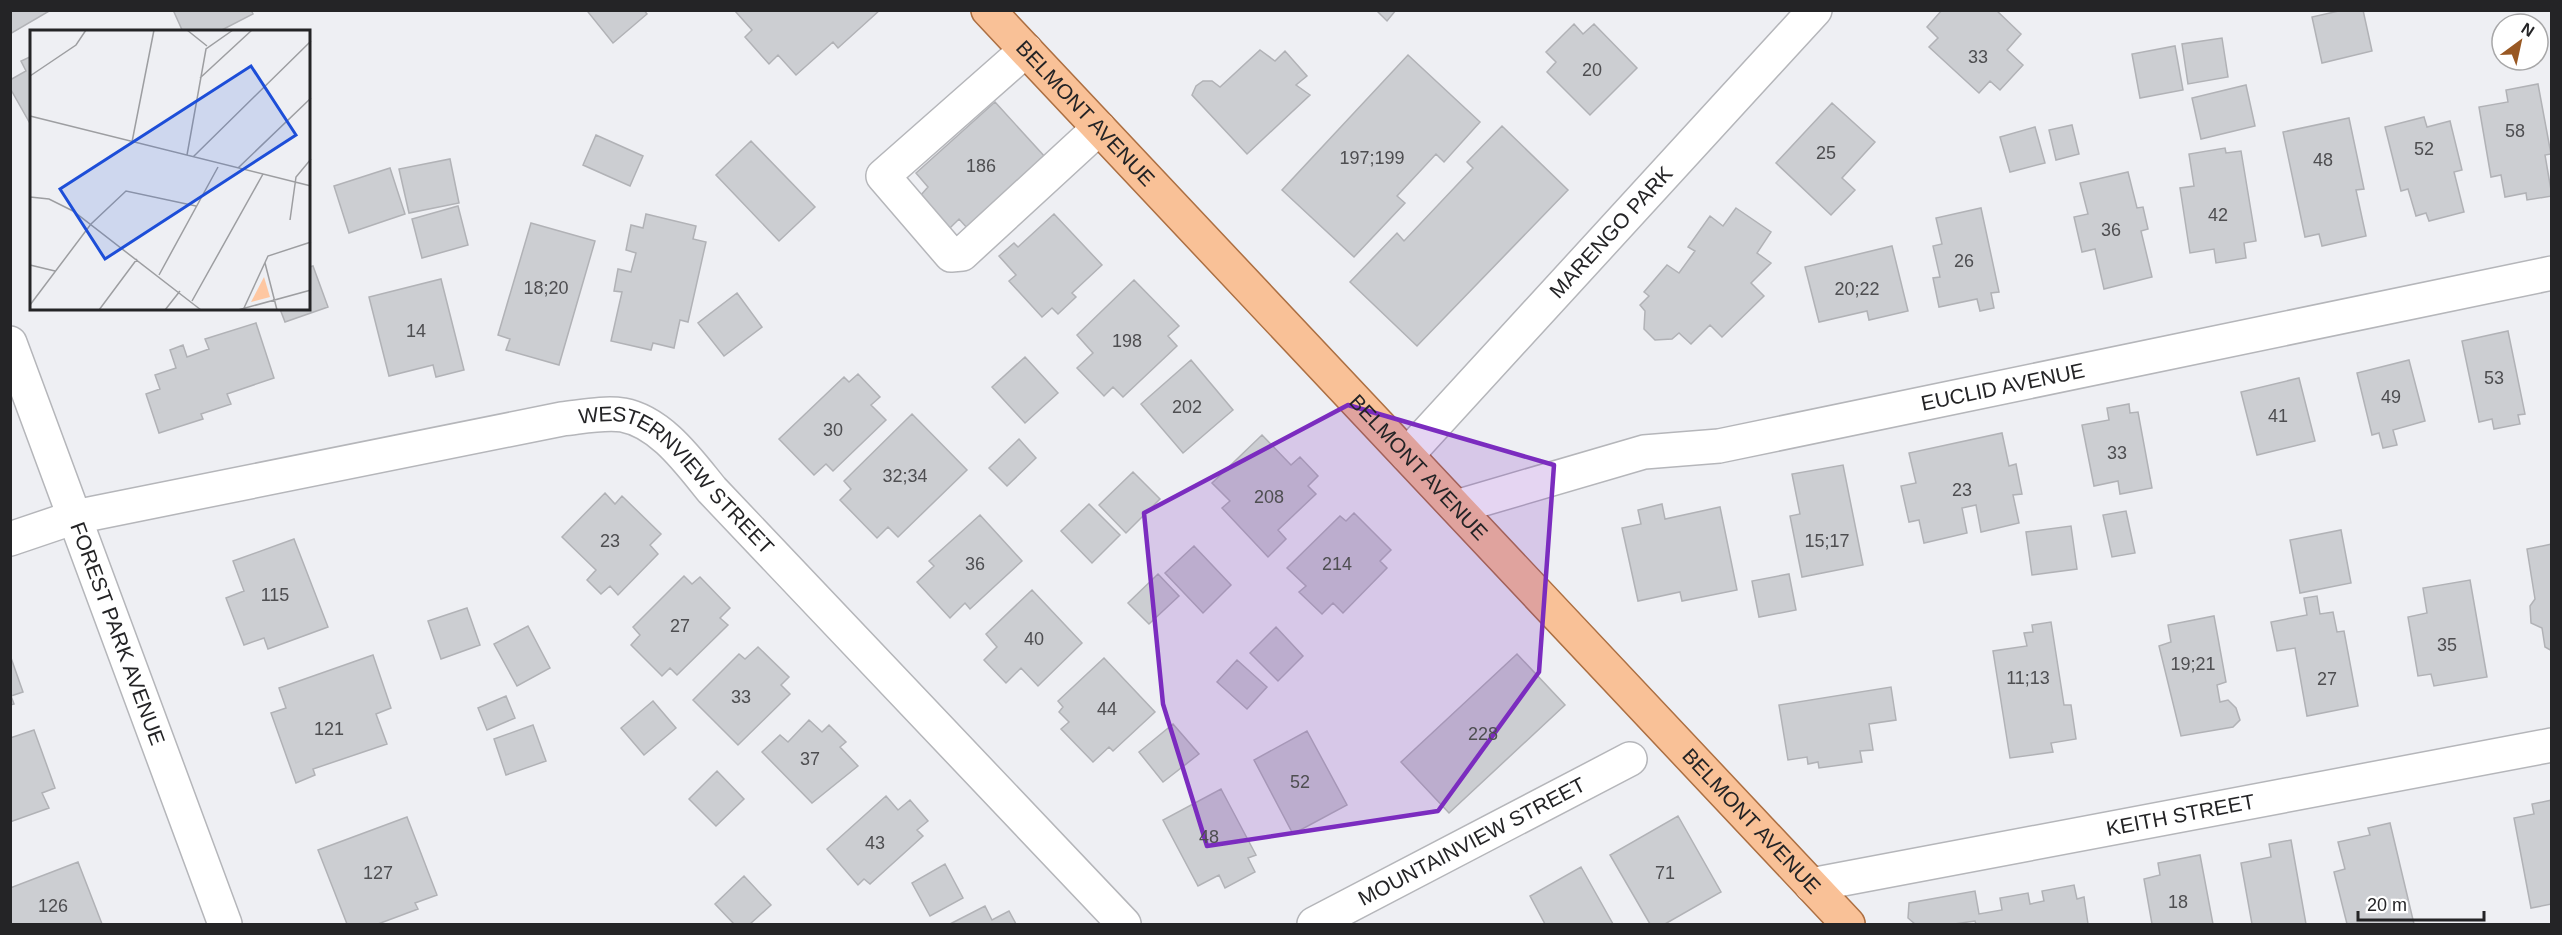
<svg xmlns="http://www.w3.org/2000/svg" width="2562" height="935" viewBox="0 0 2562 935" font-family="Arial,sans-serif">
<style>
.building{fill:#ccced2;stroke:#b1b2b6;stroke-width:1.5}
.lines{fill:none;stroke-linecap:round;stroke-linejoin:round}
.minor-casing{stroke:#b5b6ba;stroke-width:36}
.major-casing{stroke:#ac6f42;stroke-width:36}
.minor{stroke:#fff;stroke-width:33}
.major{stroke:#f9c197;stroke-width:33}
.marked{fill:#7b2cbf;fill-opacity:0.2;stroke:#7b2cbf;stroke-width:4.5;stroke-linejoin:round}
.labels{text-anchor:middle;stroke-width:5;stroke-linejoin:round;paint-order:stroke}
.number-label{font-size:18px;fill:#4e4e51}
.street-label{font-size:21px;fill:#242426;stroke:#fff}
.inset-road{fill:none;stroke:#9d9ea1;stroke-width:1.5}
.view{fill:#1d4ed8;fill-opacity:0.15;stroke:#1d4ed8;stroke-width:3}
.inset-edge{fill:none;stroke:#242426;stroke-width:3}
</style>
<rect width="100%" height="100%" fill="#eeeff3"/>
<path class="building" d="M10 10H51L10 34Z
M177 10H251L253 14 218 32H183L174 12Z
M589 10H644L647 14 613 43 588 12Z
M880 10 838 48 833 42 796 75 778 55 769 64 745 37 752 30 735 11Z
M1376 10H1396L1387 21Z
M1942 10H1996L2021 34 2007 50 2023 65 2000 90 1990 81 1979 93 1929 47 1938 38 1927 27Z
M2343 10H2363L2372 51 2322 63 2312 17Z
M1574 24 1583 34 1594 24 1637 68 1590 115 1547 72 1556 62 1546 52Z
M2222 38 2228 77 2188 84 2182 44Z
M2175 46 2183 90 2140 98 2132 54Z
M1260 50 1275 61 1285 51 1307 76 1296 85 1310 95 1247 154 1192 95 1196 86 1203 81H1212L1220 87Z
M1408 55 1480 122 1444 162 1436 154 1397 196 1405 203 1354 257 1282 190Z
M32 56V127L10 88V80L26 71 21 61Z
M2538 84 2551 154 2545 155 2552 196 2527 200 2526 193 2505 197 2501 175 2491 177 2479 107 2508 102 2506 90Z
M2246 85 2255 126 2201 139 2192 98Z
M995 102 1046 158 968 229 959 219 949 229 920 196 928 187 916 173Z
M1832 103 1875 142 1842 178 1855 190 1831 215 1776 163Z
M2424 117 2427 127 2450 121 2462 170 2454 172 2464 212 2429 221 2426 213 2416 216 2408 189 2401 191 2385 127Z
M2349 118 2364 189 2356 190 2366 236 2322 246 2319 234 2305 237 2283 132Z
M2072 125 2079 154 2056 160 2049 130Z
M1502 126 1568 190 1417 346 1350 282 1397 233 1404 241 1473 168 1467 162Z
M2035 127 2045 163 2010 172 2000 137Z
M596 135 643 156 630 186 583 165Z
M751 141 815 207 779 241 716 175Z
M2225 148 2226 153 2241 151 2256 241 2244 243 2246 258 2216 263 2214 249 2190 253 2180 188 2194 186 2189 154Z
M450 159 459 203 409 213 399 169Z
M390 168 405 214 349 233 334 186Z
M2128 172 2137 208 2143 207 2148 229 2141 231 2152 277 2104 289 2095 249 2082 252 2074 217 2088 214 2080 183Z
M458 206 468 245 422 258 412 219Z
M1736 208 1771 232 1757 253 1771 263 1751 283 1764 296 1722 337 1710 325 1691 344 1679 333 1672 339 1655 340 1644 329 1645 311 1640 305 1649 296 1644 292 1667 265 1679 273 1695 251 1688 247 1710 216 1723 226Z
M1981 208 1999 292 1991 293 1994 308 1980 311 1977 299 1939 307 1933 278 1940 277 1933 246 1942 244 1936 218Z
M646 214 696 226 693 239 706 242 688 322 680 320 674 348 653 343 651 350 611 341 622 292 614 291 618 269 631 272 636 253 626 250 631 225 643 228Z
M1054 214 1102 265 1072 293 1076 297 1058 314 1052 308 1042 317 1009 281 1016 275 999 256 1014 243 1018 247Z
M531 223 595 241 559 365 506 350 510 339 498 335Z
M1892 246 1908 311 1869 320 1867 311 1819 322 1805 267Z
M313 266 328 307 285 322 280 309H309V267Z
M441 279 464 370 436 377 433 365 389 376 369 297Z
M1134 280 1179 326 1168 336 1177 346 1123 397 1113 387 1104 396 1077 368 1093 353 1077 335Z
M737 293 762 327 724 356 698 323Z
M256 323 274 378 227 394 231 404 201 414 203 419 159 433 146 394 160 389 155 375 176 368 170 350 183 345 187 357 209 349 205 339Z
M2508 331 2525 414 2518 415 2520 424 2494 429 2492 419 2479 422 2462 341Z
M1025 357 1058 393 1025 423 992 387Z
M1191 360 1233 410 1183 453 1141 404Z
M2409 360 2425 421 2393 430 2397 445 2383 448 2379 433 2372 435 2357 373Z
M858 374 880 397 871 405 886 420 833 471 826 464 814 475 779 439 844 377 849 382Z
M2299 378 2315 441 2257 455 2241 392Z
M2129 404 2130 413 2138 412 2152 488 2120 494 2118 481 2094 486 2082 425 2109 420 2107 408Z
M912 414 967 470 898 537 888 527 877 538 840 500 851 489 844 481Z
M2002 433 2009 466 2016 464 2022 494 2013 495 2019 523 1981 532 1976 505 1962 508 1967 533 1924 543 1919 520 1909 522 1901 486 1916 483 1909 453Z
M1262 435 1291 465 1300 457 1318 476 1308 486 1316 494 1278 530 1286 539 1268 557 1222 508 1230 501 1212 483Z
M1019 439 1036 458 1007 486 989 468Z
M1843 465 1863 565 1802 577 1790 516 1800 514 1792 474Z
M1133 472 1160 499 1126 533 1099 505Z
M605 493 615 504 622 496 661 534 650 545 658 554 618 595 610 586 601 594 587 580 596 570 562 537Z
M1089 504 1120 535 1092 563 1061 531Z
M1662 504 1665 519 1720 507 1737 590 1682 601 1680 592 1638 601 1622 528 1641 524 1638 510Z
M2126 511 2135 553 2112 557 2103 515Z
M1354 513 1391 550 1380 561 1387 568 1343 613 1333 603 1322 614 1299 592 1306 586 1287 568 1340 516 1346 521Z
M980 515 1022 561 970 609 965 603 950 618 917 582 934 566 929 561Z
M2071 526 2077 569 2032 575 2026 532Z
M2341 530 2351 583 2300 593 2290 540Z
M294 539 328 627 268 649 264 638 244 645 226 598 244 591 233 561Z
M2552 544V651L2545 647 2542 628 2531 623 2530 606 2535 599 2527 549Z
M1194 546 1231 585 1203 613 1165 573Z
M1158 574 1179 596 1149 624 1128 603Z
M1789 574 1796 610 1759 617 1752 581Z
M684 576 692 584 700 577 730 608 720 618 728 625 677 675 670 668 662 676 631 645 640 635 633 627Z
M2470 580 2487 677 2434 686 2431 674 2418 676 2408 617 2427 613 2423 588Z
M1032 590 1082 643 1038 686 1021 668 1006 683 984 660 997 647 986 634Z
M2317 596 2320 614 2333 612 2337 632 2344 631 2358 706 2307 716 2295 648 2277 651 2271 622 2307 615 2304 598Z
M467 608 480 645 441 659 428 621Z
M2214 616 2226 682 2217 685 2220 702 2228 700 2236 708 2240 720 2233 727 2181 736 2159 646 2171 642 2168 625Z
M2051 622 2064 705H2071L2076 739 2051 743 2053 752 2010 758 1993 651 2027 646 2024 633 2033 632 2032 625Z
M528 626 550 668 517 686 494 644Z
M1276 627 1303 656 1278 681 1250 653Z
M758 647 789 677 781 685 790 694 738 745 693 700 739 654 745 659Z
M1517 654 1565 705 1449 813 1401 762Z
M10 655 23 692 11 696 14 704 10 705Z
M373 655 391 708 376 714 387 744 313 769 315 775 296 783 271 713 286 708 279 688Z
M1104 658 1155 712 1113 751 1109 747 1093 762 1061 729 1069 722 1059 712 1063 707 1058 701Z
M1237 660 1267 687 1247 709 1217 682Z
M1891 687 1896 720 1869 724 1873 750 1860 751 1862 762 1819 768 1818 762 1808 764 1807 757 1788 760 1779 705Z
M506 696 515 718 487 730 478 708Z
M653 701 676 728 644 755 621 728Z
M809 720 822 732 829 725 846 742 840 747 858 766 812 803 762 752 780 735 788 742Z
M1173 724 1199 754 1163 782 1139 752Z
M533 725 546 761 506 775 494 739Z
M34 730 55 788 42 793 49 808 10 822V738Z
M1307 731 1347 805 1293 834 1254 760Z
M717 771 744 799 716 826 689 799Z
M1221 789 1256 855 1248 858 1255 872 1225 888 1219 875 1198 886 1163 820Z
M886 796 898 810 910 800 928 821 917 830 923 836 870 884 864 879 858 885 827 849Z
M2552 800V904L2531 908 2514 818 2534 814 2532 804Z
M1678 816 1721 892 1665 924H1650L1610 855Z
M407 817 437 895 415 903 418 909 378 924H347L318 850Z
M2390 823 2414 924H2347L2334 872 2345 869 2338 842 2370 835 2368 828Z
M2291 840 2306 924H2252L2241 863 2271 857 2269 844Z
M2200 855 2213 924H2152L2144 879 2160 875 2158 863Z
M78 862 102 924H10V888Z
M945 864 963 898 930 916 912 883Z
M1581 867 1613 924H1545L1530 896Z
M744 876 771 905 750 924H734L715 904Z
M2074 885 2077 899 2084 897 2088 924H1976L1975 921 1954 924H1915L1908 918 1909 903 1975 891 1979 914 2002 910 2000 898 2028 893 2030 904 2044 901 2042 891Z
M985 906 992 920 1009 911 1016 924H950Z"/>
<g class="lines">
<g class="minor-casing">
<g id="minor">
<path d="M1026 50 883 176 951 255 962 254 1099 128"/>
<path id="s1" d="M10 343 225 924"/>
<path id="s2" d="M1407 455 1815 10"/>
<path id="s3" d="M1456 507 1644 452 1719 446 2552 273"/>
<path id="s4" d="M10 539 75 517 562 419C581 417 604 412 623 415 661 422 689 462 712 490L1124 924"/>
<path id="s5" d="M1811 885 2552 745"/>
<path id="s6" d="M1314 924 1630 759"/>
</g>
</g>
<g class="major-casing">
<g id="major">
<path id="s7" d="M988 10 1848 924"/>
</g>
</g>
<use href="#minor" class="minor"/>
<use href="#major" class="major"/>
</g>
<path class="marked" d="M1348 405 1554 465 1539 672 1438 811 1207 846 1163 704 1144 513Z"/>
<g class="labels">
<g class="number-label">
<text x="1978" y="63">33</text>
<text x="1592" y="76">20</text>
<text x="2515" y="137">58</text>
<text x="2424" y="155">52</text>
<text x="1826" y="159">25</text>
<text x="1372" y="164">197;199</text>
<text x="2323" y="166">48</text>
<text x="981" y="172">186</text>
<text x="2218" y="221">42</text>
<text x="2111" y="236">36</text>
<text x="1964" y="267">26</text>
<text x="546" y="294">18;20</text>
<text x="1857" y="295">20;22</text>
<text x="416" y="337">14</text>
<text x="1127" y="347">198</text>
<text x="2494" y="384">53</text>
<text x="2391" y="403">49</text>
<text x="1187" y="413">202</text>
<text x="2278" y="422">41</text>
<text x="833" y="436">30</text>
<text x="2117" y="459">33</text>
<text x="905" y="482">32;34</text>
<text x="1962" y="496">23</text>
<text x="1269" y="503">208</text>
<text x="610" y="547">23</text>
<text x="1827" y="547">15;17</text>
<text x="975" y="570">36</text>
<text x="1337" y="570">214</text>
<text x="275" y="601">115</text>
<text x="680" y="632">27</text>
<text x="1034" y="645">40</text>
<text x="2447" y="651">35</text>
<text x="2193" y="670">19;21</text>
<text x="2028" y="684">11;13</text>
<text x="2327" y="685">27</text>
<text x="741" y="703">33</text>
<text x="1107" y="715">44</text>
<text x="329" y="735">121</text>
<text x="1483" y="740">228</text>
<text x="810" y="765">37</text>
<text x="1300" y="788">52</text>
<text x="1209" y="843">48</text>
<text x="875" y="849">43</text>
<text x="378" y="879">127</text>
<text x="1665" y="879">71</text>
<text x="2178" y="908">18</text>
<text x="53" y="912">126</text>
</g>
<g class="street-label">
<text dy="7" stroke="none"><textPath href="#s7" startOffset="142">BELMONT AVENUE</textPath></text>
<text dy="7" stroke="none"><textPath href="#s2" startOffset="302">MARENGO PARK</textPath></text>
<text dy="7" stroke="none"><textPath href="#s3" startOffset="561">EUCLID AVENUE</textPath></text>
<text dy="7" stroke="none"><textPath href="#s7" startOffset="628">BELMONT AVENUE</textPath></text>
<text dy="7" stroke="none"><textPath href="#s4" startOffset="706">WESTERNVIEW STREET</textPath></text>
<text dy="7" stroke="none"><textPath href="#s1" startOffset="310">FOREST PARK AVENUE</textPath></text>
<text dy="7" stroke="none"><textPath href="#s5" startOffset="376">KEITH STREET</textPath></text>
<text dy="7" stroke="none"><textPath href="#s7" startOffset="1114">BELMONT AVENUE</textPath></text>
<text dy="7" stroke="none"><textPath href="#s6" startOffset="178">MOUNTAINVIEW STREET</textPath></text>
</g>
</g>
<g transform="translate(30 30)">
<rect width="280" height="280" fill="#eeeff3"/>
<path d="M234 247 240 267 221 272Z" fill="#fec7a1"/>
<path class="inset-road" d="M157 0 177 16M0 46 46 15 56 0M170 48 222 0M0 86 281 156M102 112 124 0M157 125 176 19 203 0M163 127 281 11M208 138 281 68M0 167 19 169 43 181 171 280M260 190 266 147 281 129M235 233 247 280M0 235 25 241M129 245 188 137M162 271 233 144M0 275 61 194 96 161 166 176M214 278 238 226 281 212M69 280 107 229M135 280 150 261M208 280 281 260"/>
<path class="view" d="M221 36 266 105 75 229 30 159Z"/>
<rect width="280" height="280" class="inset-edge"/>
</g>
<rect width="2562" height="935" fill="none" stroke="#242426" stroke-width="24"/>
<g transform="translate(2520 42) rotate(33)"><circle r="28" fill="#ffffff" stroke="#a7a7a8" stroke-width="1.5"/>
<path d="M0-4.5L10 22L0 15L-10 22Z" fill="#995823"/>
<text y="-9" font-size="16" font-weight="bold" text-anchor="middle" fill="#242426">N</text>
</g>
<path d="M2358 911v9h126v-9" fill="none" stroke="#242426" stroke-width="3"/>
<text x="2367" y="911" font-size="18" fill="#242426" stroke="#ffffff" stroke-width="4.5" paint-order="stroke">20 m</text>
</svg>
